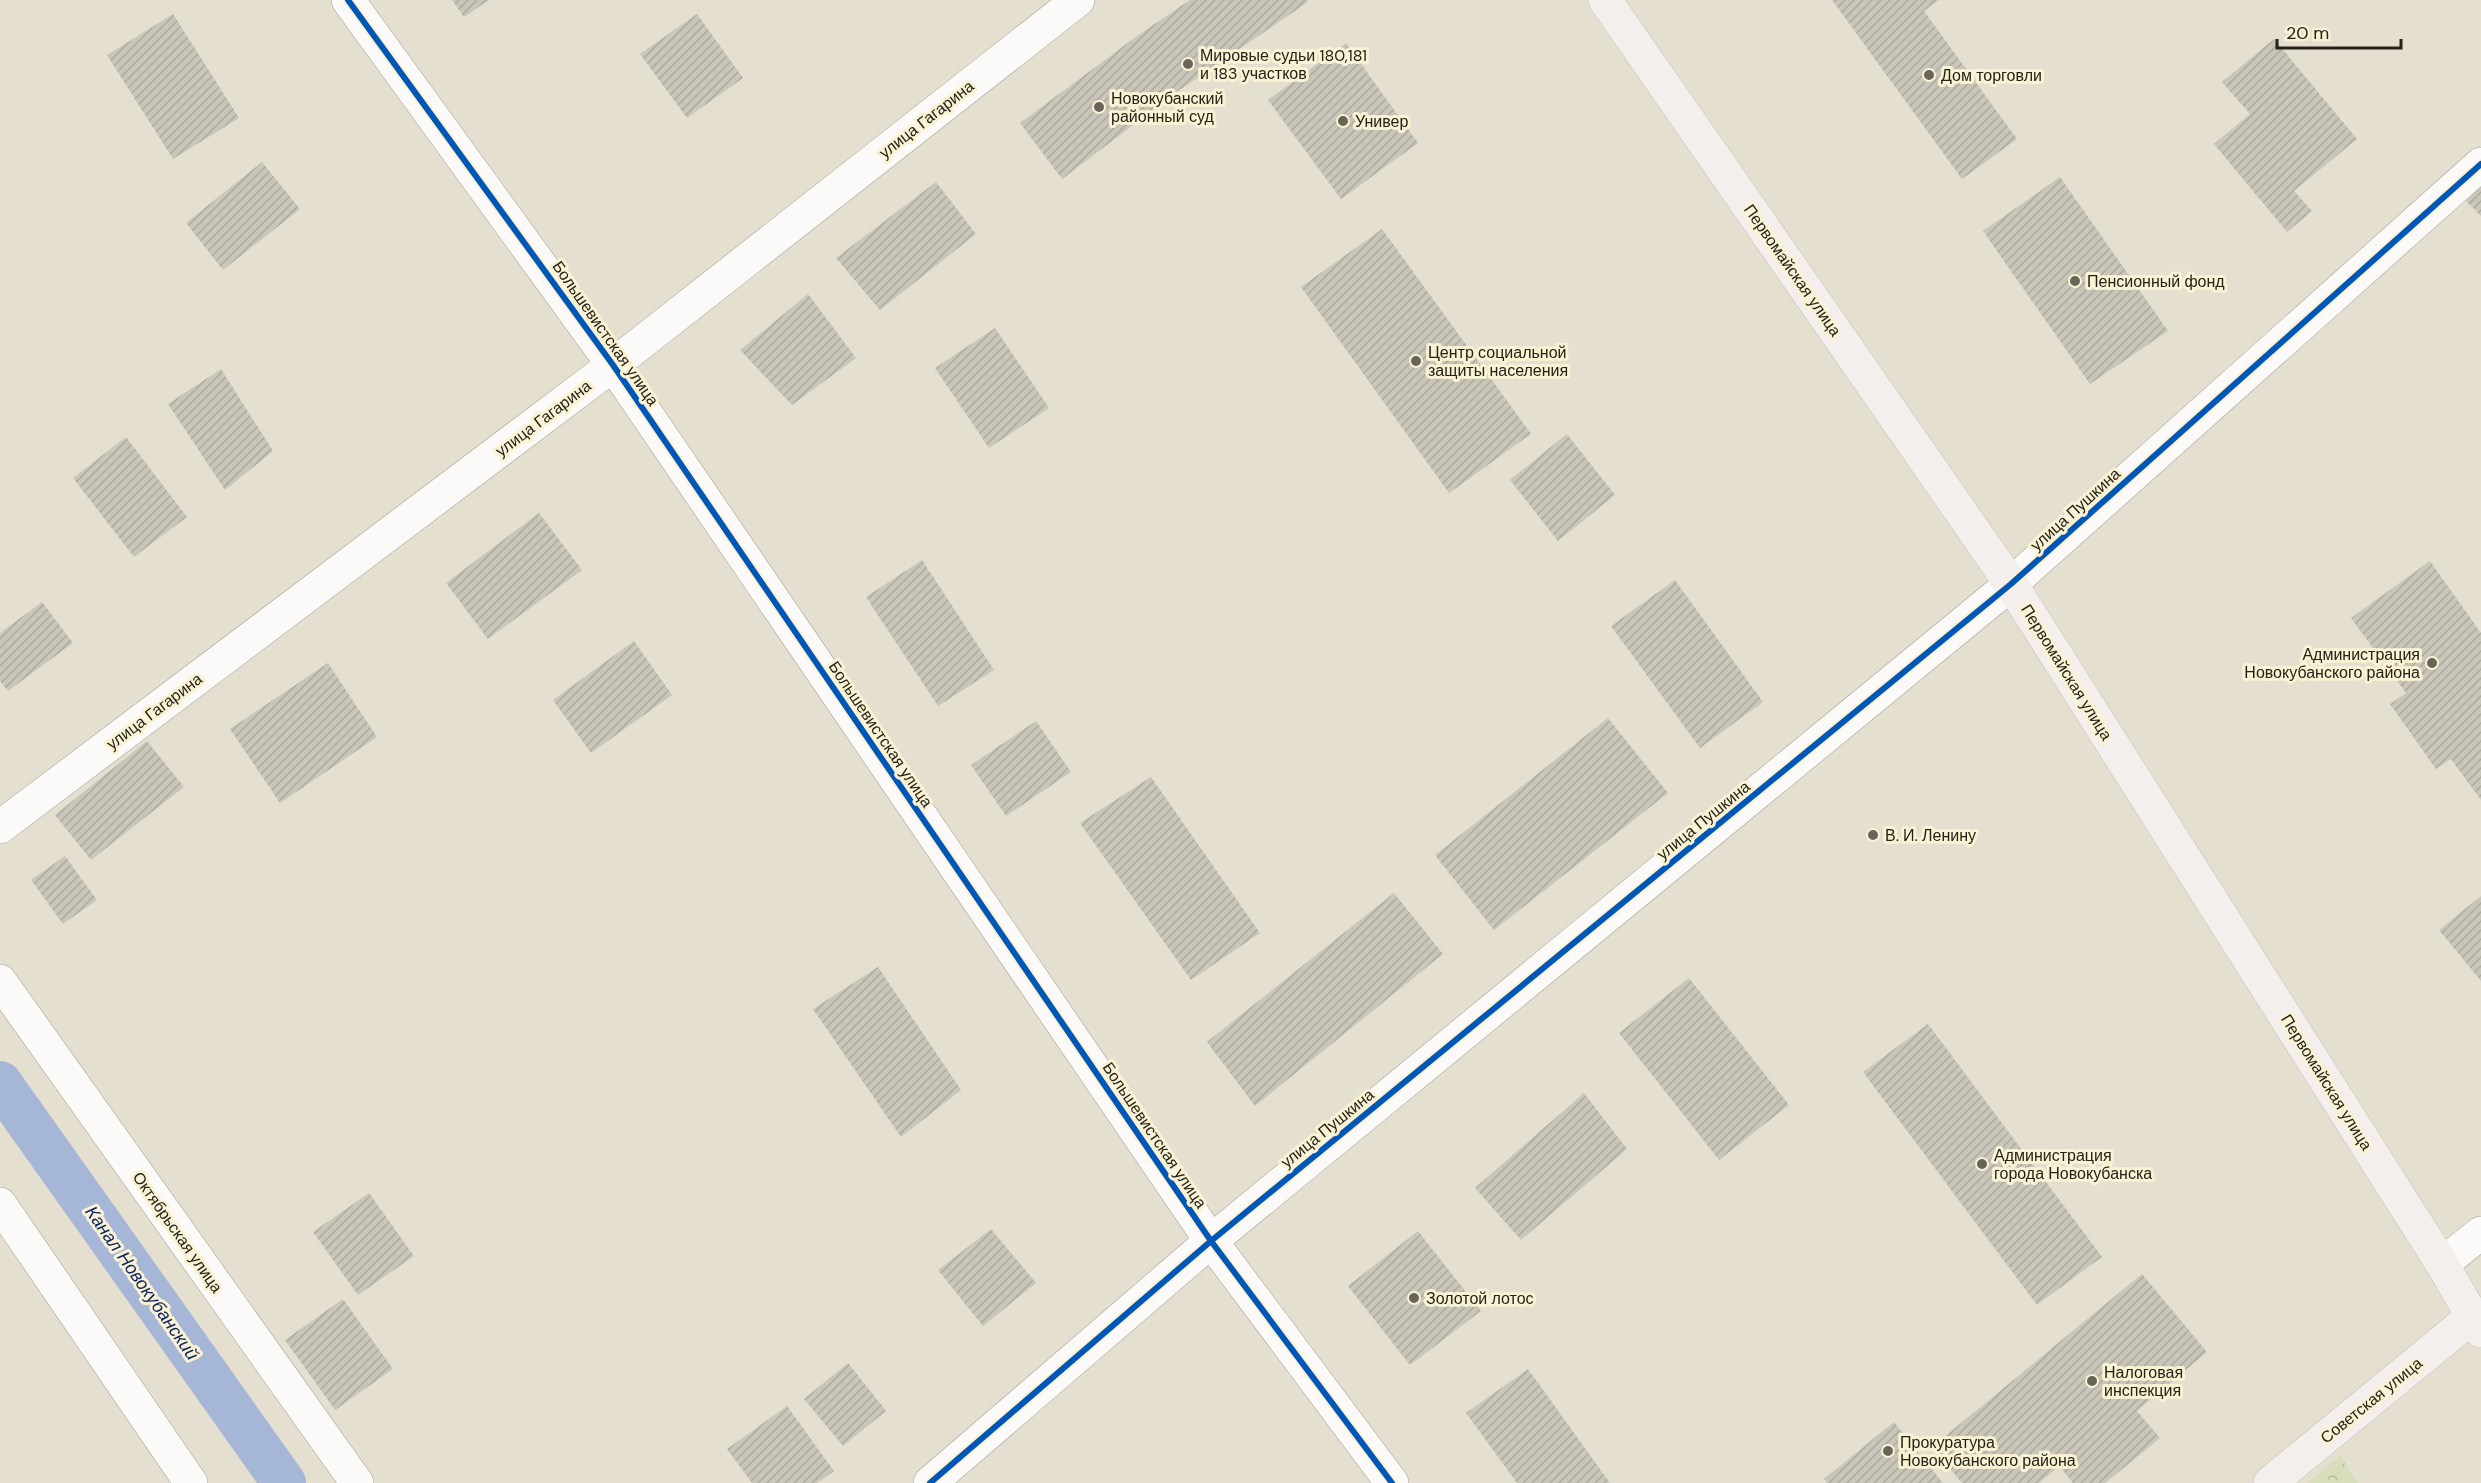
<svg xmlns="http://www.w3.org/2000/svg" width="2481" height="1483" viewBox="0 0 2481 1483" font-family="'DM Sans',sans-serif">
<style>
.park{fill:url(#park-crowns)}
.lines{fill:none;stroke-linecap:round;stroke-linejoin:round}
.canal{stroke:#a6b6d7;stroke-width:44}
.building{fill:url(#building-hatch)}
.minor-casing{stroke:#a19e91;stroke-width:34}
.major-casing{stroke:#c2bfb7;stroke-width:34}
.minor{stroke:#fbfaf8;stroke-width:33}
.major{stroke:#f4efed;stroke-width:33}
.cycleway-casing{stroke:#f9f2d4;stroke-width:10}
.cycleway{stroke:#0057b8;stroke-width:6}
.poi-dot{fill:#686457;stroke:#f9f2d4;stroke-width:2}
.labels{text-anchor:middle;stroke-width:6;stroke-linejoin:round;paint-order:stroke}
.poi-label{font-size:16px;fill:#252217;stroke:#f9f2d4;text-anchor:start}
.street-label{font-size:16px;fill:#252217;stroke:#f9f2d4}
.water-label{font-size:18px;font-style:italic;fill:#0f2563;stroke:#f9f2d4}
</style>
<defs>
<pattern id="park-crowns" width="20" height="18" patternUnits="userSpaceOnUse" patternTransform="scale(1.5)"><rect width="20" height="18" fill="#d8ddbb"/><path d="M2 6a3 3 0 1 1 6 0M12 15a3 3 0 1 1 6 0" fill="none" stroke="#b9bda0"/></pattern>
<pattern id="building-hatch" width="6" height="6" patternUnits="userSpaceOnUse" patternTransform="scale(1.5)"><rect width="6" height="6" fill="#c9c6b9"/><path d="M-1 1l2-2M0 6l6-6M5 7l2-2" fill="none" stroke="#acaa9e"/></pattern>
</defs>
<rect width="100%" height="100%" fill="#e4dfcf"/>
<path class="park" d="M2340 1456 2358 1483H2307Z"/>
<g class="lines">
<path class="canal" d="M0 1083 284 1483"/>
</g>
<path class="building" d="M452 0H489L464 17Z
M1190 0H1307L1308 2 1178 91 1062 179 1020 123 1137 36Z
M1832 0H1939L1924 11 2017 139 1962 179Z
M173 14 239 118 173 159 107 55Z
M697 14 743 78 687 118 640 54Z
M2274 39 2357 139 2294 191 2312 211 2287 232 2214 144 2250 114 2222 82Z
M1346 43 1418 143 1341 199 1268 100Z
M262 162 300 209 223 270 186 223Z
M2060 177 2168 331 2090 384 1983 231Z
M936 182 976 234 880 310 836 258Z
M2481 185V216L2466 201Z
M1382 229 1531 434 1449 493 1301 287Z
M808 294 856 358 792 405 740 350Z
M995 328 1049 408 989 448 935 368Z
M221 369 273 451 225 490 168 404Z
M1567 434 1615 495 1558 541 1510 480Z
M126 437 187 517 134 557 73 478Z
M539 513 582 570 488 639 446 583Z
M922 560 994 670 938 706 866 597Z
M2430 561 2481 633V800L2451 759 2436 769 2390 704 2406 693 2351 618Z
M1675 580 1763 702 1700 748 1611 626Z
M42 602 73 643 8 691 0 681V633Z
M634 641 672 695 591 753 553 700Z
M328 663 377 737 280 803 230 729Z
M1608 718 1668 793 1494 930 1435 855Z
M1036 721 1071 772 1006 816 971 765Z
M147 741 184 787 91 860 55 815Z
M1151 777 1260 933 1191 980 1080 823Z
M65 856 97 900 63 924 31 880Z
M1394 893 1443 954 1255 1106 1207 1042Z
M2481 896V981L2439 930Z
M878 967 961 1090 901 1137 813 1009Z
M1689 978 1789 1105 1719 1160 1619 1033Z
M1928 1024 2102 1257 2037 1305 1863 1072Z
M1584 1093 1627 1149 1521 1240 1475 1188Z
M369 1193 414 1256 358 1295 313 1232Z
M991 1229 1036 1283 983 1326 938 1270Z
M1418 1231 1481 1311 1410 1365 1348 1286Z
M2142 1274 2207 1352 2137 1411 2160 1438 2105 1483H2073L2059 1466 2039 1483H1962L1932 1447Z
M343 1299 393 1369 335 1410 285 1340Z
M848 1363 886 1411 843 1446 804 1399Z
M1528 1369 1610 1483H1517L1466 1413Z
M787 1406 834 1471 817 1483H752L727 1449Z
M1894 1422 1943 1483H1827L1824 1479Z"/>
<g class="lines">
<g class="minor-casing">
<path id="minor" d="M348 0 613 365 1211 1241 1392 1483
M0 827 613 365 1078 0
M0 981 357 1483
M0 1204 191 1483
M2442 1264 2481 1233
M930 1483 1211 1241 2011 584 2481 164"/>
</g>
<g class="major-casing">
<path id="major" d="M1605 0 2011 584 2442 1264 2481 1331
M2270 1483 2472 1317"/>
</g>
<use href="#minor" class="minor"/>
<use href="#major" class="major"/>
<g class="cycleway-casing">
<path id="cycleway" d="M348 0 613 365 1211 1241 1392 1483
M930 1483 1211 1241 2011 584 2481 164"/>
</g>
<use href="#cycleway" class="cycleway"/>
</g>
<g class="poi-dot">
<circle cx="1188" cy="64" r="6"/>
<circle cx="1929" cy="75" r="6"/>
<circle cx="1099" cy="107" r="6"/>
<circle cx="1343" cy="121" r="6"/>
<circle cx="2075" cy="281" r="6"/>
<circle cx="1416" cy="361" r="6"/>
<circle cx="2432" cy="663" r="6"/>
<circle cx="1873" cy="835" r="6"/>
<circle cx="1982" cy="1164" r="6"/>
<circle cx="1414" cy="1298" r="6"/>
<circle cx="2092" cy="1381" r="6"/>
<circle cx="1888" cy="1451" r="6"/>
</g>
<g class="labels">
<g class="poi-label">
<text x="1200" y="61">Мировые судьи 180,181<tspan x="1200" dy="18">и 183 участков</tspan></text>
<text x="1941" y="81">Дом торговли</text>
<text x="1111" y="104">Новокубанский<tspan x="1111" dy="18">районный суд</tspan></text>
<text x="1355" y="127">Универ</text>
<text x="2087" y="287">Пенсионный фонд</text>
<text x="1428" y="358">Центр социальной<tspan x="1428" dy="18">защиты населения</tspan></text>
<text x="2420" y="660" text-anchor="end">Администрация<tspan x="2420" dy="18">Новокубанского района</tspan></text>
<text x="1885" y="841">В. И. Ленину</text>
<text x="1994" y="1161">Администрация<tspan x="1994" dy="18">города Новокубанска</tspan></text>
<text x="1426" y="1304">Золотой лотос</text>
<text x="2104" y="1378">Налоговая<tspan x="2104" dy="18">инспекция</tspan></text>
<text x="1900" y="1448">Прокуратура<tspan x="1900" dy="18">Новокубанского района</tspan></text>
</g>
<g class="street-label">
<text transform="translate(926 119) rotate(-38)" y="6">улица Гагарина</text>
<text transform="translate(1793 270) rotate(55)" y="6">Первомайская улица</text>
<text transform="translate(606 333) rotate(55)" y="6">Большевистская улица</text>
<text transform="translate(543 418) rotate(-37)" y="6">улица Гагарина</text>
<text transform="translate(2075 509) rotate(-42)" y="6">улица Пушкина</text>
<text transform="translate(2067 672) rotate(58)" y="6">Первомайская улица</text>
<text transform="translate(154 711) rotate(-37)" y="6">улица Гагарина</text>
<text transform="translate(881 734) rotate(56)" y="6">Большевистская улица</text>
<text transform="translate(1703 820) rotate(-39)" y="6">улица Пушкина</text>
<text transform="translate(2327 1082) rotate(58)" y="6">Первомайская улица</text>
<text transform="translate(1327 1128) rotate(-39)" y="6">улица Пушкина</text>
<text transform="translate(1155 1135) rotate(56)" y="6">Большевистская улица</text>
<text transform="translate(178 1232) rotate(55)" y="6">Октябрьская улица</text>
<text transform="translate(2371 1400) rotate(-39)" y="6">Советская улица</text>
</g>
<g class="water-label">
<text transform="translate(142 1283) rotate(55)" y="6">Канал Новокубанский</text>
</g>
</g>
<path d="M2277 39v9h124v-9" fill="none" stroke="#252217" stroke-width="3"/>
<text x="2286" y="39" font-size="18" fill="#252217" stroke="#f9f2d4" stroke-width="4.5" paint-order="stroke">20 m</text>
</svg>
